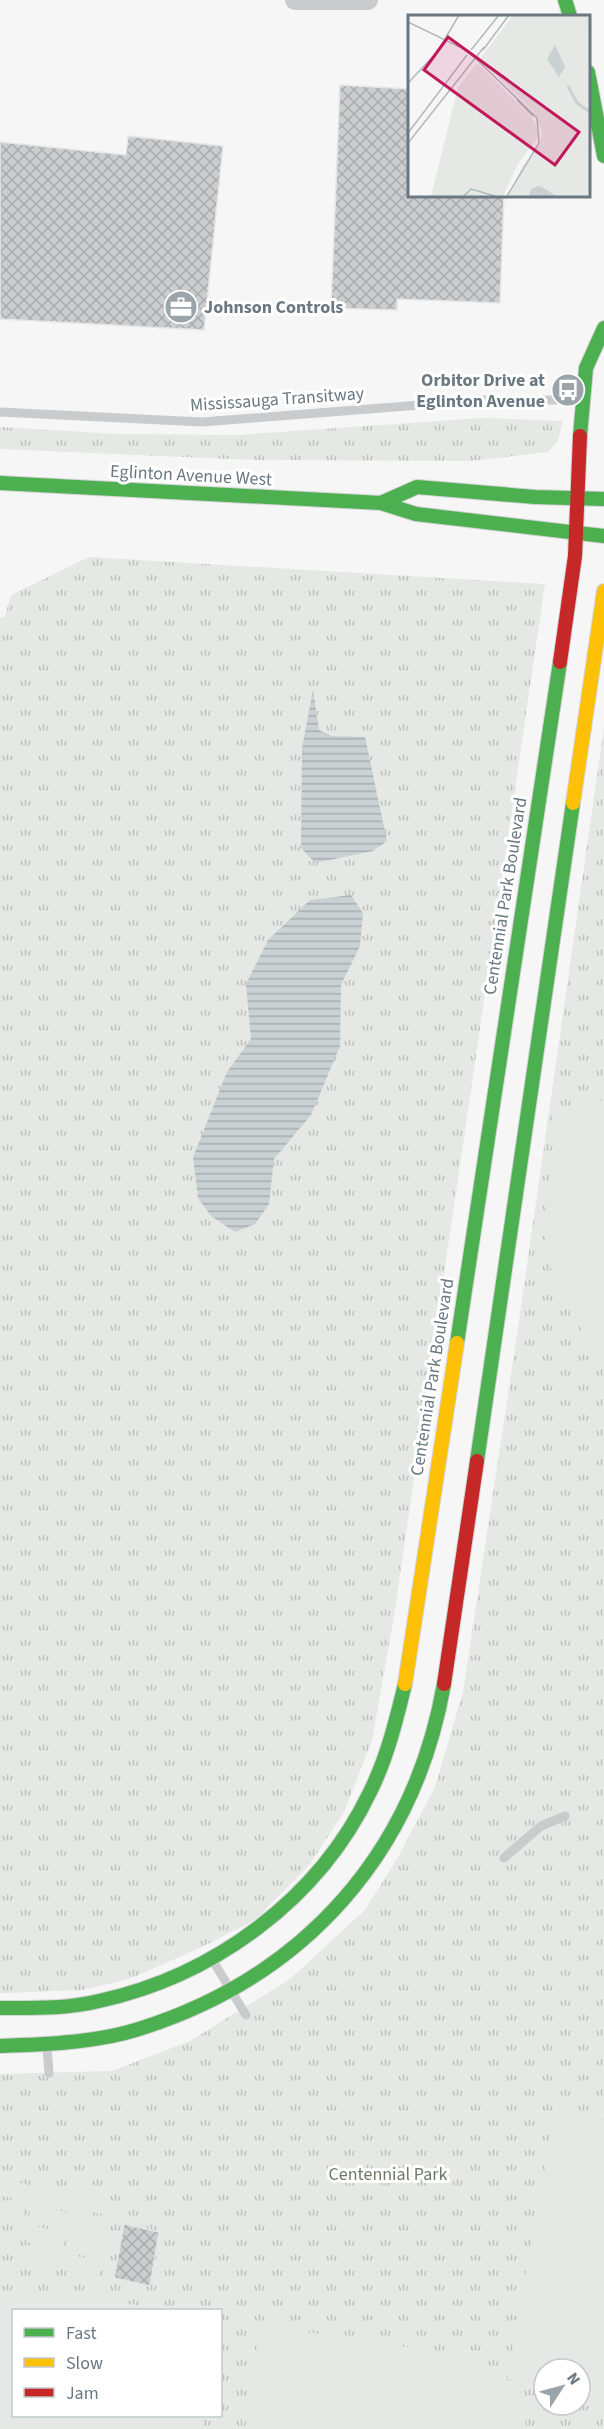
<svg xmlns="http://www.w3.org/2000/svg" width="604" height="2429" viewBox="0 0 604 2429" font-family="'Source Sans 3',sans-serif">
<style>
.grass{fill:url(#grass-tufts);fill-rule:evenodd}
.pitch{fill:#e5e8e4}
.water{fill:url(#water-rules)}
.building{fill:url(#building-cross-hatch);stroke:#e6e6e6;stroke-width:1.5}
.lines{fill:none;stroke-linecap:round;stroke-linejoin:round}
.fast-casing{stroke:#d2d3d3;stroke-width:16}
.slow-casing{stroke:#d2d3d3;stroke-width:16}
.jam-casing{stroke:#d2d3d3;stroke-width:16}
.lane{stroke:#c9cbcc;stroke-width:9}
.street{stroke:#c9cbcc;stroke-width:20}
.fast{stroke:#4caf50;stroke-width:14}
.slow{stroke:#ffc107;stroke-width:14}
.jam{stroke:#c62828;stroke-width:14}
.labels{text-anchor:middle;stroke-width:6;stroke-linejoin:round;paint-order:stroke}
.poi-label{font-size:18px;font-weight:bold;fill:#6a7882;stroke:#fff;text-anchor:start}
.street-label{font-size:18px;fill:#6a7882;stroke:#fff}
.park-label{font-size:18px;fill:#6c7a68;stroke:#fff}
.inset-river{fill:none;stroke:#c9d1d3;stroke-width:3}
.inset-road{fill:none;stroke:#b1b9be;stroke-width:1.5}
.view{fill:#c2185b;fill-opacity:0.15;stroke:#c2185b;stroke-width:3}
.inset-edge{fill:none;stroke:#6a7882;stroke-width:3}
</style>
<defs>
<pattern id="grass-tufts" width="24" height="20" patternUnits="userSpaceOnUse" patternTransform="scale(1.5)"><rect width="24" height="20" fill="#e5e8e4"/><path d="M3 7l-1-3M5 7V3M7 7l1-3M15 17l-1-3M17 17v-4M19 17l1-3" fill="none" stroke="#bec1be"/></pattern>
<pattern id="water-rules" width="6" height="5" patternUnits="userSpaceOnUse" patternTransform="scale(1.5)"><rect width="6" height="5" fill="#c9d1d3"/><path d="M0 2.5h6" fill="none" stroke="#a7aeb1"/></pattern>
<pattern id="building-cross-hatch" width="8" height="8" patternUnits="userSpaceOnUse" patternTransform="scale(1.5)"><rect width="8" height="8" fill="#cccdce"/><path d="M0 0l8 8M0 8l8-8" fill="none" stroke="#aaabad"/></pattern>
</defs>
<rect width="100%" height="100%" fill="#f6f6f6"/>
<path class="grass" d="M482 418 563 421 558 441 548 452 470 461 254 460 0 449V427L117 434 237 435Z
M89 557 545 584 394 1616 372 1741 344 1812 310 1864 255 1920 200 1948 129 1979 82 1990 9 1993H0V618L5 616 11 595Z
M604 727V2429H0V2074L112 2071 190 2041 290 1979 365 1910 397 1859 435 1787 463 1692 518 1328ZM14 2310H220V2416H14ZM544 2369H580V2405H544Z"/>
<path class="pitch" d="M585 1100 604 1101V1354C592 1347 582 1331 575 1319 541 1264 543 1238 550 1175 552 1162 552 1143 557 1130 562 1118 575 1108 585 1100Z
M555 2111 604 2120V2397L580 2392V2369H544V2386L507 2379Z
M0 2179 30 2185 27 2200 0 2196Z
M35 2185 71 2192 68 2208 32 2202Z
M75 2193 111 2199 108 2215 73 2209Z
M0 2200 26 2204 23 2220 0 2216Z
M31 2205 67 2212 64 2228 28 2222Z
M72 2212 107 2219 105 2235 69 2229Z
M28 2225 64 2232 62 2248 26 2242Z
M69 2233 105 2239 102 2255 66 2249Z
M25 2247 61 2253 58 2269 23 2263Z
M65 2254 101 2261 99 2276 63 2270Z
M33 2290 170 2310H14V2416H204L202 2429H0V2294Z
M260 2325 441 2352 475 2365 502 2386 519 2409 528 2429H245Z"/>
<path class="water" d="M313 690 319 730 332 736 365 737 387 841 373 851 315 863 301 848 302 748Z
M351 895 363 913 360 946 341 985 340 1046 311 1115 274 1159 269 1204 255 1224 235 1232 211 1216 198 1198 193 1157 227 1072 251 1039 246 984 268 940 310 900Z"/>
<path class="building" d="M340 85 409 89V195H504L500 303 397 299V310L331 308Z
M128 136 223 146 204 330 0 319V142L126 155Z
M124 2224 159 2232 150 2286 114 2278Z"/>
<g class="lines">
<g class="fast-casing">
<path id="fast" d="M565 0 570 16
M588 72 604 156
M580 436 586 368 604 328
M0 483 381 503 416 514 604 536
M381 503 417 487 535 497 604 499
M457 1343 560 662
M477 1461 573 803
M0 2008C33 2008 67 2009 99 2001 214 1976 319 1899 370 1792 387 1758 396 1721 405 1684
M0 2046C46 2044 95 2043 139 2029 304 1977 414 1854 444 1684"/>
</g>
<g class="slow-casing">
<path id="slow" d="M573 803 604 591
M405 1684 457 1343"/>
</g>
<g class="jam-casing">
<path id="jam" d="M560 662 575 556 580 436
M444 1684 477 1461"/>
</g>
<path class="lane" d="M0 412 202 422 484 400H555
M504 1858 541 1826 565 1816
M213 1961 246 2015
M47 2047 49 2073"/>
<path class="street" d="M295 0H368"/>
<use href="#fast" class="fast"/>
<use href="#slow" class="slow"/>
<use href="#jam" class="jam"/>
</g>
<defs>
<g id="office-disc" transform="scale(1.725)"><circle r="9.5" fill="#9ba4ab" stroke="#fff"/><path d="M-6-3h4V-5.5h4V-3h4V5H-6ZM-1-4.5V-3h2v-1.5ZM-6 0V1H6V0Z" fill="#fff"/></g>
<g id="bus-disc" transform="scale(1.725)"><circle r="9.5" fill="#9ba4ab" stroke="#fff"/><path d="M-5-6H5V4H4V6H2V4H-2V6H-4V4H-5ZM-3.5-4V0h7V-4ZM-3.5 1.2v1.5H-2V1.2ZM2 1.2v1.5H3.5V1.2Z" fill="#fff"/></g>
</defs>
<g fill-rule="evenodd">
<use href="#office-disc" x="181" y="307"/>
<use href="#bus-disc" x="568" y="390"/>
</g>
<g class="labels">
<g class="poi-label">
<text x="204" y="313">Johnson Controls</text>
<text x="545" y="386" text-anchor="end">Orbitor Drive at<tspan x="545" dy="21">Eglinton Avenue</tspan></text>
</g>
<g class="street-label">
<text transform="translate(277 399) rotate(-4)" y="6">Mississauga Transitway</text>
<text transform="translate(191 475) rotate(3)" y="6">Eglinton Avenue West</text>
<text transform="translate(505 896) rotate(-81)" y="6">Centennial Park Boulevard</text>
<text transform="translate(432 1377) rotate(-81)" y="6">Centennial Park Boulevard</text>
</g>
<g class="park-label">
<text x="388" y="2180">Centennial Park</text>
</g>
</g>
<g transform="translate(408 15)">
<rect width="182" height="182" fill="#f6f6f6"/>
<path d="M105 0H181V181H100L114 152 132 130 134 116 125 96 72 44ZM69 48 124 103 130 116 128 125 110 149 95 181H23L50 72Z" fill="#e5e8e4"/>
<path d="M159 0H180L181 3 177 12 170 15 160 11ZM124 16 127 33 114 34 106 19ZM118 43 129 51 120 72 105 74 98 66ZM161 98 174 111 164 121 179 131 166 144 152 132 164 121 151 107ZM181 133H182L181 160 167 147ZM149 134 163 148 150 161 139 147ZM165 149 179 162 166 173 151 163Z" fill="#e5e8e4"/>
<path d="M147 30 157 52 151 62 139 44ZM130 171 134 172 148 181H121L123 174Z" fill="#c9d1d3"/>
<path class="inset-river" d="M160 71 169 88 182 97"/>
<path class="inset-road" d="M0 7 60 36 129 103 131 128 99 181M63 35 91 0M75 35 101 0M0 68 30 36 51 0M109 85 125 101M0 118 59 40M0 128 76 32M56 181 63 174 87 181"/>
<path class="view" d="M40 22 171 117 147 150 16 55Z"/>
<rect width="182" height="182" class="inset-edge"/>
</g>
<rect x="12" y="2309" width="210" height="108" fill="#ffffff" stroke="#c3c9cd" stroke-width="1.5"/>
<rect x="24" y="2328" width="30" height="9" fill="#4caf50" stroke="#c3c9cd" stroke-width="1.5"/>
<text x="66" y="2339" font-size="18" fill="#6a7882">Fast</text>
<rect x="24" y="2358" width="30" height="9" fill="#ffc107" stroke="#c3c9cd" stroke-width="1.5"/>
<text x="66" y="2369" font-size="18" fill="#6a7882">Slow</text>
<rect x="24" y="2388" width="30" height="9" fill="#c62828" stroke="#c3c9cd" stroke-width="1.5"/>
<text x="66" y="2399" font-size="18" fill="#6a7882">Jam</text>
<g transform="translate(562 2387) rotate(54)"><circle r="28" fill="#ffffff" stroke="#c3c9cd" stroke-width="1.5"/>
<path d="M0-4.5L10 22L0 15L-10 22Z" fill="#9ba4ab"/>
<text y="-9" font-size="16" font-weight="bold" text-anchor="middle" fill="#6a7882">N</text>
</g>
</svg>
